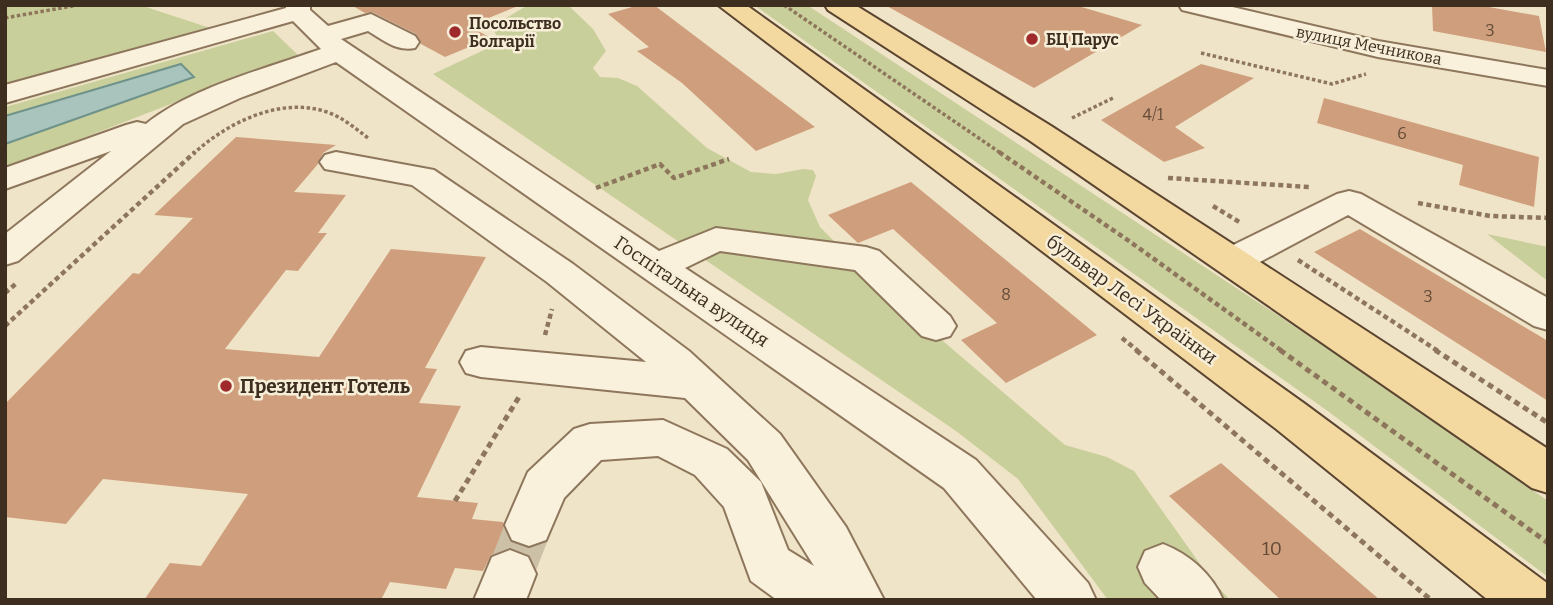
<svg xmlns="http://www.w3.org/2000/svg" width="1553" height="605" viewBox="0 0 1553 605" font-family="Bitter,serif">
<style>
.green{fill:#c9cf9b}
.water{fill:#a9c4bc;stroke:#6f938a;stroke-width:2}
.building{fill:#cf9f7d}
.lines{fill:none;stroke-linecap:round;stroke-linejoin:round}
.minor-tunnel{stroke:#ccc0a6;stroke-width:46;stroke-dasharray:46 23;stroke-linecap:butt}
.minor-casing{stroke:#8d765c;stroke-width:4}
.major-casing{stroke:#5b4430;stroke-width:4}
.path-far2{stroke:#8d765c;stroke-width:3.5;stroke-dasharray:3.5 2.5;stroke-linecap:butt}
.path-far1{stroke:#8d765c;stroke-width:4.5;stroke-dasharray:5 3.5;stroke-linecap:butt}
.path{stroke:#8d765c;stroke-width:5;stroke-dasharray:6 4.5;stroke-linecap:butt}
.minor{fill:#faf1dc;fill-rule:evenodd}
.major{fill:#f3d9a0;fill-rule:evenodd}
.poi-dot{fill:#9e2a2b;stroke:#f7eed8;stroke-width:2.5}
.labels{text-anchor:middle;stroke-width:5;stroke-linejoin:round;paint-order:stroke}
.far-poi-label{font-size:16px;font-weight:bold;fill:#3d2e20;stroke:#f7eed8;text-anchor:start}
.number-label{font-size:16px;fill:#624a37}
.far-street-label{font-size:16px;fill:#3d2e20;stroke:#f7eed8}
.street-label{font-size:19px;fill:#3d2e20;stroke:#f7eed8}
.poi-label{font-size:19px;font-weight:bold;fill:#3d2e20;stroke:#f7eed8;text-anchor:start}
.near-number-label{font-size:19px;fill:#624a37}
</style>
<rect width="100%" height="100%" fill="#f0e4c8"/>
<path class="green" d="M5 5H140L210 28 5 85Z
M528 5H568L593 29 606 51 593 68 600 77 618 78 637 86 707 148 751 172 776 174 803 169 813 170 816 176 808 200 820 227 882 289 1065 445 1107 457 1134 471 1210 578 1230 600H1108L1018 479 956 431 433 74 501 42 491 27Z
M754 5H807L1391 390 1548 501V577L1329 412Z
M273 31 298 55 5 168V107Z
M1487 234 1548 247V280L1545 279Z"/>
<path class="water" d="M181 64 194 77 5 144V116Z"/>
<path class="building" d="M351 5H518V6L469 26 491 38 445 57 421 44 416 34 372 12 365 13Z
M639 5H654L815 127 756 151 682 83 637 51 649 47 608 14Z
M885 5H1075L1142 25 1034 88Z
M1432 5H1478L1539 16 1546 52 1433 31Z
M1201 64 1254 78 1175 127 1205 148 1164 162 1101 120Z
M1324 98 1539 157 1534 207 1459 185 1463 165 1317 123Z
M236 137 336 145 323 153 318 164 294 192 346 195 318 233H327L298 271 286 270 225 349 319 357 391 249 486 257 425 368 437 369 419 403 461 406 417 497 478 503 472 519 503 522 510 541 531 548 529 554 509 548 491 555 483 571 455 568 446 589 390 582 381 600H144L170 563 201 566 248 494 103 479 66 524 5 517V404L133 273 139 274 193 218 154 215Z
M911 182 1097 335 1006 383 961 340 997 323 893 229 858 243 828 215Z
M1360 229 1548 341V401L1314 252Z
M1221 463 1380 600H1281L1169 496Z"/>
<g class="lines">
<path class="minor-tunnel" d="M510 574 529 525"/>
<g class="minor-casing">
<path id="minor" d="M286 5H310V10L328 26 371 14 415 36 419 42 415 48C397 52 383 40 368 31L341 39 659 251 716 228 866 247 879 251 950 316 956 326 950 336 936 340 922 336 855 270 720 251 685 268 976 460 1088 583 1096 600H1037L944 488 336 62 240 98 183 124 18 261 5 265V234L111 151 5 189V168L126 125 137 122 146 124C192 87 265 69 321 49L293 21 5 103V85L286 8Z
M1179 5H1224L1378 41 1548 70V86L1378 57 1182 10Z
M336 152 434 170 573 264 689 351 780 434 846 527 884 600H777L751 581 724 507 695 475 658 456 601 460 564 498 546 540 529 546 512 540 505 525 528 472 574 429 590 424 663 420 727 449 761 482 788 550 814 566 748 460 685 398 481 377 466 373 460 362 466 351 481 347 646 362 547 282 412 185 325 169 320 162 325 155Z
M1349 191 1361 194 1548 298V330L1534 326 1348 215 1245 270 1232 273 1219 270 1214 261 1219 252 1337 194Z
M1163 544C1189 554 1212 574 1223 600H1161L1145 583 1138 567 1145 551Z
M510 550 528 557 536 574 526 600H474L492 557Z"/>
</g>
<g class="major-casing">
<path id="major" d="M718 5H746L1305 404 1547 583 1548 600H1488L1275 428Z
M825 5H855L1051 126 1548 449V493L1532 488 1029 140 828 10Z"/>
</g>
<path class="path-far2" d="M784 5 1002 154
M5 18 78 5
M1201 53 1332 84 1366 74
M1072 118 1115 97
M193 154C227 123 280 96 327 112 342 117 355 128 368 138"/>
<path class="path-far1" d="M999 152 1129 241 1282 351
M1168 178 1309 187
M596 188 660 164 674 178 729 159
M1418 203 1490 216 1548 218
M1213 206 1241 223
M1298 260 1438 351
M5 293 18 282
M5 326 195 152
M545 335 552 309
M1122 338 1138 351"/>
<path class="path" d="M1136 350 1431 600
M1280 350 1548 543
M1435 350 1548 423
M455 501 519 397"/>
<use href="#minor" class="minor"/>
<use href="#major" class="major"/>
</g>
<g class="poi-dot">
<circle cx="455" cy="32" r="7"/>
<circle cx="1032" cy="39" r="7"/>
<circle cx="226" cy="386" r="7"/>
</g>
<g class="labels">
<g class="far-poi-label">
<text x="469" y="29">Посольство<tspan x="469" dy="18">Болгарії</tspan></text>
<text x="1046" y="45">БЦ Парус</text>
</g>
<g class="number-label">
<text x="1490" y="36">3</text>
<text x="1153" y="120">4/1</text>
<text x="1402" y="139">6</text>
<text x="1006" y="300">8</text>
<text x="1428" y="302">3</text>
</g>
<g class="far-street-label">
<text transform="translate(1369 45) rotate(11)" y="6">вулиця Мечникова</text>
</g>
<g class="street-label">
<text transform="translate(692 291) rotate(34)" y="7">Госпітальна вулиця</text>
<text transform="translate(1132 299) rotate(36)" y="7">бульвар Лесі Українки</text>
</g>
<g class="poi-label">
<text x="240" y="393">Президент Готель</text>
</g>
<g class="near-number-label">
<text x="1272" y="555">10</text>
</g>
</g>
<rect width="1553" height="605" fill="none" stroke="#3d2e20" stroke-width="14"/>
</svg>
